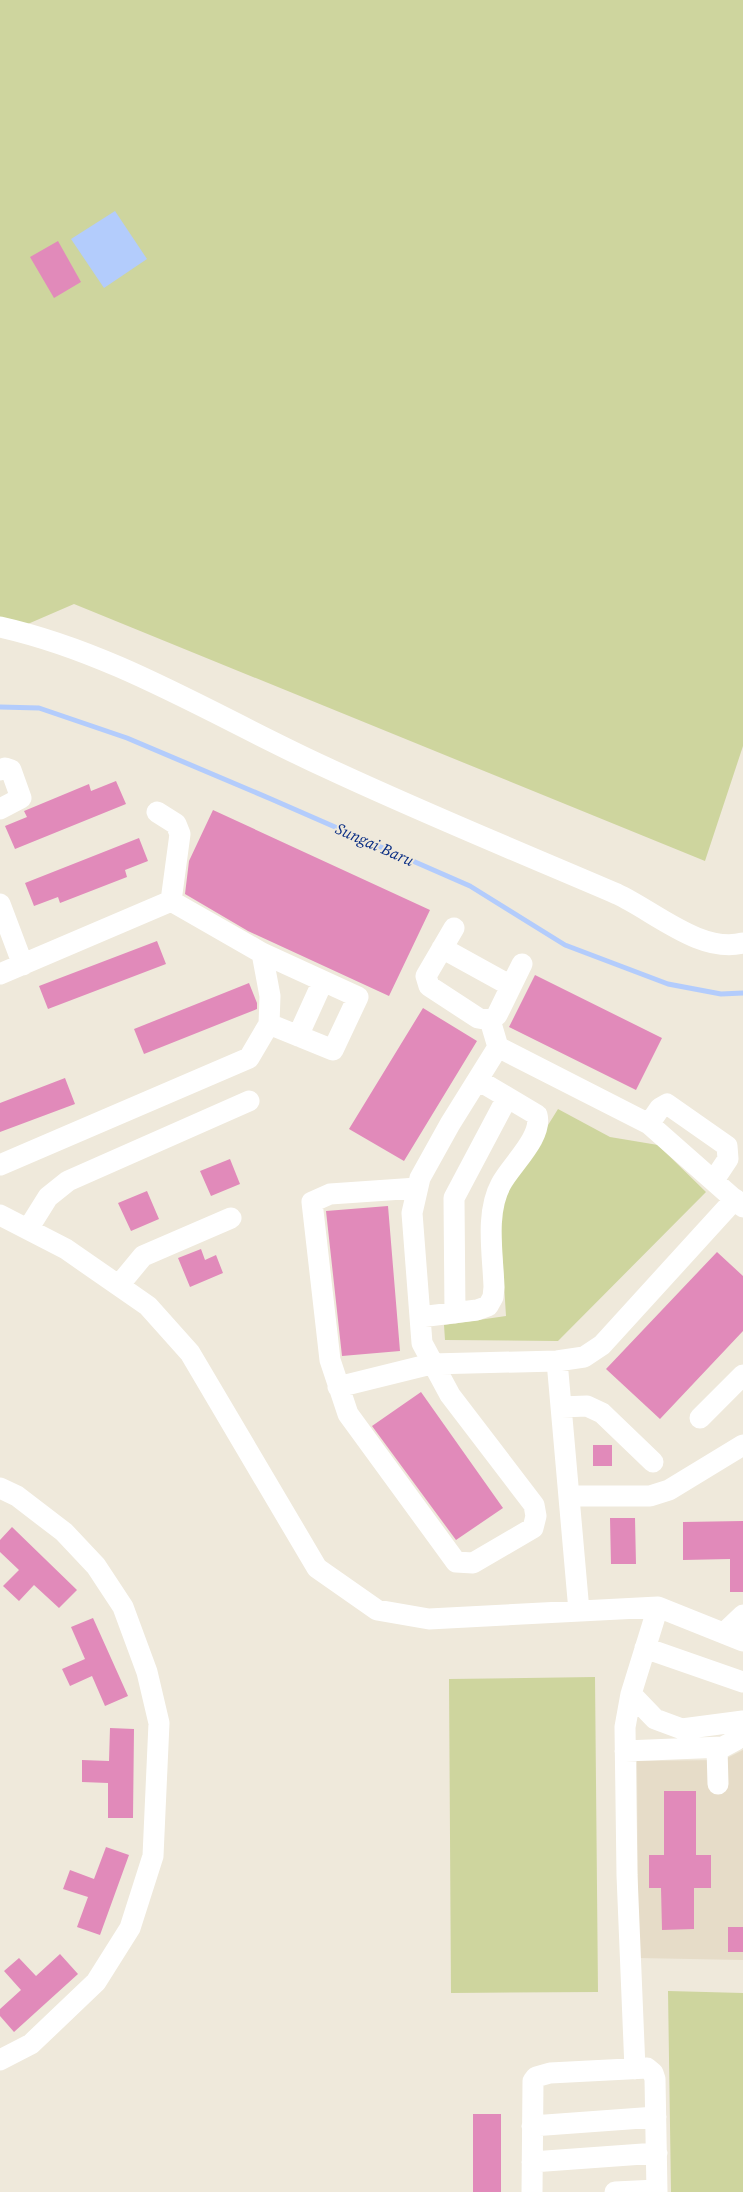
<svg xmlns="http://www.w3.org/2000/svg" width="743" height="2192" viewBox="0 0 743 2192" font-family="'Source Serif 4',serif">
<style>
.built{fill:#e6dcc8}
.green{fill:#ced59e}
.water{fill:#b3ccfc}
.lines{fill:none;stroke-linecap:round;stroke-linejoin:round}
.stream{stroke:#b3ccfc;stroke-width:5}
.building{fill:#e18aba}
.minor{stroke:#fff;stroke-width:21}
.labels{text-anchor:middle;stroke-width:4;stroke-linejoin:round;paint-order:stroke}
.water-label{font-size:16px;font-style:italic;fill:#082c83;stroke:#efe9db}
</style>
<rect width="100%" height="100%" fill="#efe9db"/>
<path class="built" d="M743 1750V1960L638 1958 637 1761 723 1760Z"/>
<path class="green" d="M0 0H743V746L705 861 74 604 0 636Z
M558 1109 610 1137 658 1145 706 1192 558 1341 445 1340 444 1325 506 1316 499 1204Z
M595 1677 598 1992 451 1993 449 1679Z
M668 1991 743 1993V2192H671Z"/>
<path class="water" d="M115 211 147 259 104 288 71 239Z"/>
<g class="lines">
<path class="stream" d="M0 707 39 708 127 738 271 799 470 886 565 945 668 984 721 994 743 993"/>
</g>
<path class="building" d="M58 241 81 282 54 298 30 257Z
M116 781 126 804 15 849 5 826 27 817 24 811 89 784 91 791Z
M213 810 430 910 389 996 248 931 185 894 189 861Z
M139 838 148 861 125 870 127 877 60 903 58 897 34 906 25 883Z
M157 941 166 964 48 1009 39 986Z
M535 975 662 1038 636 1090 509 1027Z
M249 983 257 1003V1009L144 1054 134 1029Z
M423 1008 477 1041 404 1161 349 1129Z
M65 1078 75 1104 0 1132V1103Z
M230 1159 240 1184 211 1196 200 1171Z
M147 1191 159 1219 131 1231 118 1203Z
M388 1206 400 1351 342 1356 326 1211Z
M201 1249 205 1260 216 1255 223 1273 190 1287 178 1258Z
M717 1252 743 1276V1331L660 1419 606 1369Z
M421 1392 503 1508 456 1540 372 1426Z
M593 1445H612V1466H593Z
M610 1518H635L636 1564H611Z
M743 1521V1592H730V1559L683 1560V1522Z
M12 1527 77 1590 59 1608 34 1585 19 1601 3 1586 19 1570 0 1552V1540Z
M93 1618 128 1696 105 1706 92 1676 70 1686 62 1669 85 1659 71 1627Z
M110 1728 134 1729 133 1818H108V1783L82 1782V1760L109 1761Z
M664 1791H696V1855H711V1888H694V1929L662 1930 661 1888H649V1855H664Z
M106 1847 129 1855 100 1935 77 1927 88 1897 63 1889 70 1870 94 1879Z
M728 1927H743V1952H728Z
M60 1954 78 1974 14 2032 0 2016V2009L21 1990 4 1971 19 1958 36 1976Z
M473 2114H501V2192H473Z"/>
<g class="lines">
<path class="minor" d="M0 627C116 653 218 718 325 767 421 812 519 852 617 894 654 911 701 954 743 943
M0 770 5 768 11 770 21 798 0 809
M157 812 176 824 180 834 171 901
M171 901 262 953 358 997 333 1050 269 1024
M0 904 23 965
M454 928 426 976 429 986 478 1018 490 1020 497 1015 522 964
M442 948 511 986
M0 974 171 901
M490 1020 498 1047 649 1124 743 1207
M298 1036 323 981
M649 1124 660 1108 667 1104 727 1146 728 1159 714 1180
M0 1165 249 1058 269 1024 270 996 262 953
M417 1188 330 1194 312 1202 330 1360 348 1414 456 1562 473 1563 533 1528 536 1516 534 1505 450 1395 422 1343 412 1213 420 1178 450 1124 498 1047
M0 1215 66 1249 148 1306 190 1353 317 1568 377 1610 429 1619 658 1607 743 1641
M28 1229 48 1197 68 1181 249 1101
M119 1285 143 1256 231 1218
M455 1313 454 1198 507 1098
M420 1317 477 1310 488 1306 493 1297 494 1287C493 1255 485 1213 501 1184 511 1165 543 1137 537 1115L478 1080
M557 1361 579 1611
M338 1387 431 1364 557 1361 584 1357 602 1345 735 1199
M561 1407 587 1406 602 1413 653 1462
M700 1418 743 1375
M0 1488 17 1496 64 1532 96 1566 123 1607 147 1672 159 1723 153 1856 130 1928 96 1982 31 2044 0 2060
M569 1496H650L669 1490 743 1445
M724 1633 743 1615
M645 1648 743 1682
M631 1694 655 1719 682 1729 743 1721
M717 1748 718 1784
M625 1751 723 1747 736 1740 743 1725
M635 2069 627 1875 625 1727 631 1694 658 1607
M532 2126 656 2117
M532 2162 657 2153
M532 2192 533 2081 536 2077 550 2073 647 2068 653 2073 655 2079 657 2192
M615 2192 657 2190"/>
</g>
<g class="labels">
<g class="water-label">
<text transform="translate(375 844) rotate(24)" y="6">Sungai Baru</text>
</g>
</g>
</svg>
